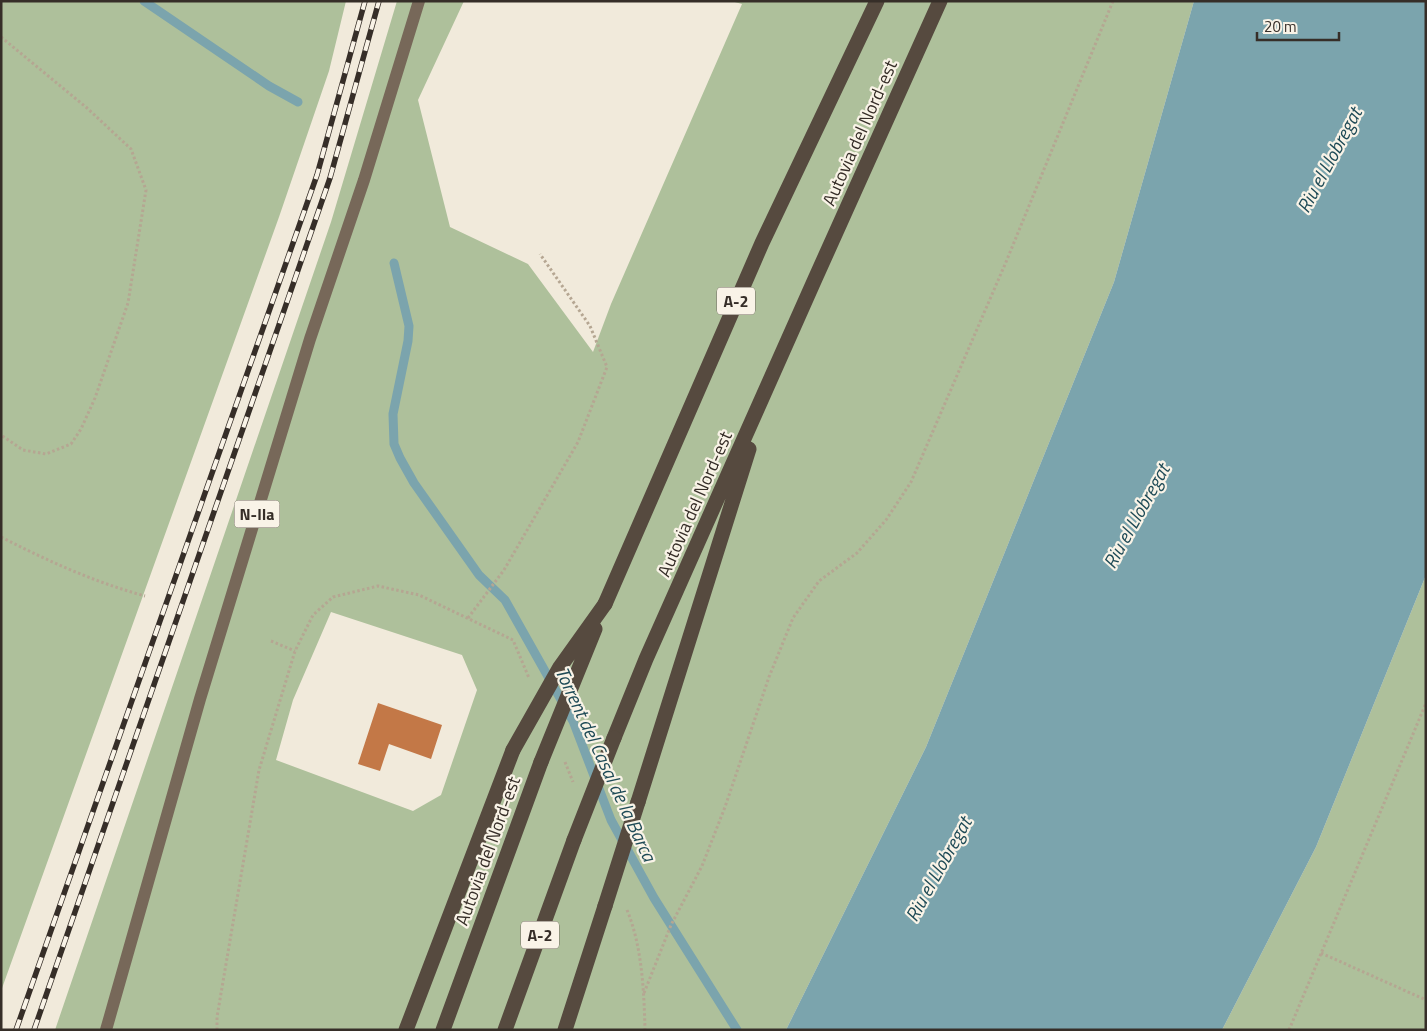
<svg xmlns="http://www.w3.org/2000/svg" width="1427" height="1031" viewBox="0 0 1427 1031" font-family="'Titillium Web',sans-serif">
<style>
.green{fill:#aec09b;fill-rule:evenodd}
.water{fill:#7ba4ad}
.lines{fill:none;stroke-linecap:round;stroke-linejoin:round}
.stream{stroke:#7ba4ad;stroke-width:9}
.building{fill:#c37847}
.path{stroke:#b5a692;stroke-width:3;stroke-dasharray:2.5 2.5;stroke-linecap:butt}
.primary{stroke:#776859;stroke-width:12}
.highway{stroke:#564a3f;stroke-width:15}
.rail-casing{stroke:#362e28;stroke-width:5.5}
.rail{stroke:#f9f3e7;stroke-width:4;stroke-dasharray:11;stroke-linecap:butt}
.highway-bridge{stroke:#564a3f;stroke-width:15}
.labels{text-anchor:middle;stroke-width:4.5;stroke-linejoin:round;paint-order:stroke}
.shield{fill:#f9f3e7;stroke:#706961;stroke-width:1}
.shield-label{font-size:16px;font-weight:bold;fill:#362e28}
.street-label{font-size:18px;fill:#362e28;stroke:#f9f3e7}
.water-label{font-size:19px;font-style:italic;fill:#1e4a56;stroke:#f9f3e7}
</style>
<rect width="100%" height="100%" fill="#f1eadb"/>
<path class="green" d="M1 1H346L329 71 279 217 1 991Z
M397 1H464L418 100 450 227 528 264 593 352 611 304 742 4 731 1H1194L1114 282 926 747 786 1030H55L331 222ZM331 612 462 655 477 690 441 795 413 811 276 760 293 700Z
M1426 575V1030H1222L1316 847Z"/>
<path class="water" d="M1194 1H1426V575L1316 847 1222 1030H786L926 747 1114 282Z"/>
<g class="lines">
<path class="stream" d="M144 1 269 86 298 102
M394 263 409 326 408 341 393 414 394 444 400 458 414 483 479 575 505 600 573 721 611 820 654 898 737 1030"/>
</g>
<path class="building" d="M378 703 442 725 431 759 389 744 380 771 358 764Z"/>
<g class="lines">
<path class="path" d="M1 37 87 108 131 149 146 190 128 303 95 398 81 429 71 444 46 454 23 450 1 435
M1 537C48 561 94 582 145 596
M468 618 504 570 578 442 607 367 590 326 540 254
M271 641 295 651
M565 762 573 782
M627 910C642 946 644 991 645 1030
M1321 953 1426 1000
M644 993 671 925 702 866 725 807 769 677 793 618 819 581 857 553 886 520 911 482 1006 262 1113 1
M217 1030V1017L259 770 295 651 313 615 333 597 378 586 419 595 513 640 529 678
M1289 1030 1426 703"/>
<path class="primary" d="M106 1030 200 699 310 339 364 180 419 1"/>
<path class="highway" d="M605 604 762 243 877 1
M614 738 646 659 815 279 940 1
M638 802 749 449
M406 1030 513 750
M443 1030 541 762
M505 1030 574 840
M565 1030 605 906"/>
<g class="rail-casing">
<path id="rail" d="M16 1030 317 175 365 1
M34 1030 330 178 379 1"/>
</g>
<use href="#rail" class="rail"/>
<path class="highway-bridge" d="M513 750 560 667 605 604
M541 762 595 629
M574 840 614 738
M605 906 638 802"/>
</g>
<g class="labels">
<g class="shield">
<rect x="717" y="287.5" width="38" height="27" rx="4"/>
<rect x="234.5" y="500.5" width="45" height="27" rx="4"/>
<rect x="521" y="921.5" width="38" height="27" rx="4"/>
</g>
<g class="shield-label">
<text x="736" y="307">A-2</text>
<text x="257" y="520">N-IIa</text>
<text x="540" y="941">A-2</text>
</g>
<g class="street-label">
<text transform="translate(860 133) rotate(-66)" y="6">Autovia del Nord-est</text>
<text transform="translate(695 504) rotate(-66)" y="6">Autovia del Nord-est</text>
<text transform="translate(488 851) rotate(-70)" y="6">Autovia del Nord-est</text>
</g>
<g class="water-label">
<text transform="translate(1329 160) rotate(-62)" y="7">Riu el Llobregat</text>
<text transform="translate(1136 516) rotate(-61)" y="7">Riu el Llobregat</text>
<text transform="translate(606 764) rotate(65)" y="7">Torrent del Casal de la Barca</text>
<text transform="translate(938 869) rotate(-61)" y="7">Riu el Llobregat</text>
</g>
</g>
<rect width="1427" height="1031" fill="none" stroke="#362e28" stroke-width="5"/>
<path d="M1257 32v8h82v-8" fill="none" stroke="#362e28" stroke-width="2.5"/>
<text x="1264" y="32" font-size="15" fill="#362e28" stroke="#f9f3e7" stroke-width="4" paint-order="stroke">20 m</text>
</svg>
